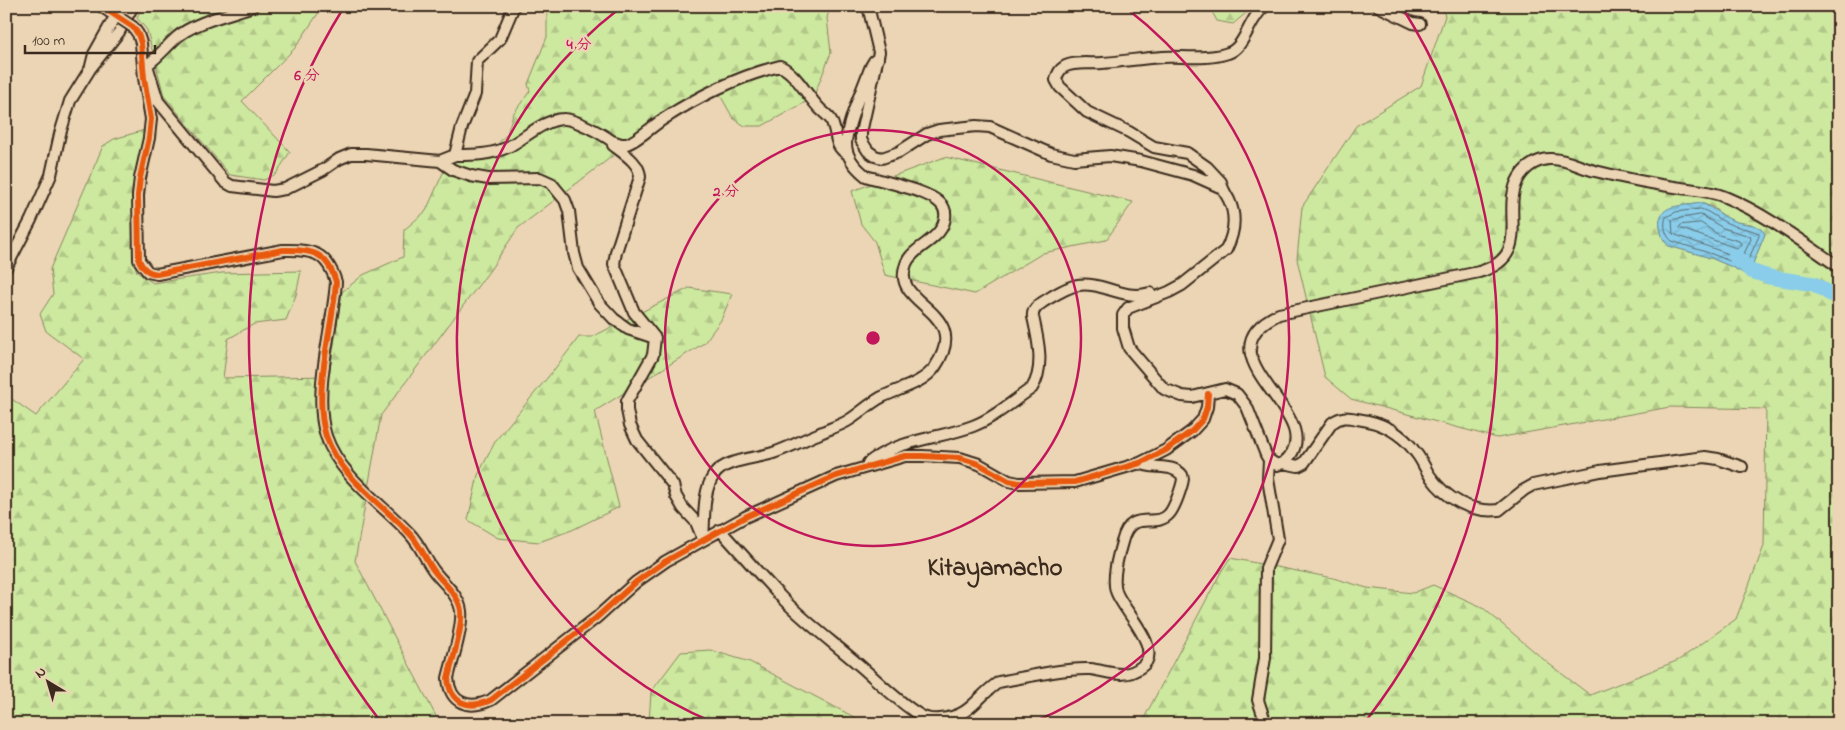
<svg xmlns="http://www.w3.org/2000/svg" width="1845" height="730" viewBox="0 0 1845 730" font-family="'Indie Flower','Klee One',sans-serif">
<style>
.forest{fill:url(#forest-firs);stroke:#84895e;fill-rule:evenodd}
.water{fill:url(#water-waves);stroke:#6a8c98}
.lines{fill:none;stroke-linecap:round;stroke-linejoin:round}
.shore{stroke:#5a6b70;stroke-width:1}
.river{stroke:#89cdea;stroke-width:15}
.minor-casing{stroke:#3b2a1e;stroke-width:14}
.minor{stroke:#ebd5b4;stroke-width:10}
.minor-bridge-casing{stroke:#3b2a1e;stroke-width:14;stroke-linecap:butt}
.minor-bridge{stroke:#ebd5b4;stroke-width:10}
.cycleway-casing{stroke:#ebd5b4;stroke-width:9}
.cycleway{stroke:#e8590c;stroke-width:6}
.ring{fill:none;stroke:#c2185b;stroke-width:2.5}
.labels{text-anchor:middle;stroke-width:5;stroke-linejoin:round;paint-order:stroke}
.quarter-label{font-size:25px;font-weight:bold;fill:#3b2a1e;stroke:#ebd5b4}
.centre{fill:#c2185b;stroke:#ebd5b4;stroke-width:2.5}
.ring-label{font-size:15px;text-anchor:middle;font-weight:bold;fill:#c2185b;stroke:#ebd5b4;stroke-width:5;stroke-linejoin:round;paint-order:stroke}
</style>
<defs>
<pattern id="forest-firs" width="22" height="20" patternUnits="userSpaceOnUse" patternTransform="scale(1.25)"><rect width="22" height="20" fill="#cde89f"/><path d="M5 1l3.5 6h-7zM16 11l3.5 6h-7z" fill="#b1c788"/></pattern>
<pattern id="water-waves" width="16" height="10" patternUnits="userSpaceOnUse" patternTransform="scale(1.25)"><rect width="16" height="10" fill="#89cdea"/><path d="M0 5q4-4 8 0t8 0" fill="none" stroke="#77b0c8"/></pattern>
</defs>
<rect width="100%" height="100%" fill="#ebd5b4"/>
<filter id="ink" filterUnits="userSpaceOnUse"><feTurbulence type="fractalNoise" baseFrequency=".02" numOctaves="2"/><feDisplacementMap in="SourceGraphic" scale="10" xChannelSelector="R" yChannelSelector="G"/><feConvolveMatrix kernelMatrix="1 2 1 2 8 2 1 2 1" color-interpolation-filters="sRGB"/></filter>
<g filter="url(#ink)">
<path class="forest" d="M142 6H323L295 48 242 101 290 152 276 174 264 180 230 175 164 96 147 30 137 18Z
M550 6H830L827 18 831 53 813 98 762 126H745L733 118 715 86 677 107 518 228 490 270 381 415 355 561 440 724H6V395L36 416 84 359 46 331 40 314 53 294 50 269 103 146 114 139 145 130 134 194V262L137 272 153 283 222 273 301 271 296 295 286 320 254 324 228 339 223 378 329 376 342 292 363 275 403 257 404 230 426 211 443 173 453 161 485 158 507 134 513 114 530 91 528 84 547 37V13Z
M1209 6H1254L1233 24 1217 21Z
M1442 6H1839V724H1141L1221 572 1230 558 1333 578 1367 588 1413 593 1433 585 1482 607 1549 664 1590 695 1679 660 1736 619 1764 546 1766 409 1670 407 1497 438 1351 399 1325 377 1297 259 1302 207 1356 126 1421 86 1445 16ZM1701 203 1712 207 1727 218 1736 222 1751 224 1765 234 1749 273 1745 274 1732 267 1711 258 1669 246C1663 241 1662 236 1660 228 1656 203 1684 207 1701 203Z
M945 157 1133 202 1106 240 1043 253 975 294 885 275 875 242 861 224 852 191Z
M689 288 732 294 721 320 704 343 595 411 619 507 572 530 539 542 498 538 468 520 478 475 496 440 553 371 579 337H592Z
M710 650 750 662 867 724H649L651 692 681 652Z"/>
<path class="water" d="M1701 203C1714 208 1724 218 1737 222 1748 225 1759 223 1765 234L1749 273 1745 274 1732 267 1711 258 1669 246C1663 241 1662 236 1660 228 1656 202 1683 207 1701 203Z"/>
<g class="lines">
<path class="shore" d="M1701 209C1711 212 1717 219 1727 223 1737 228 1748 228 1759 233V236L1745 267 1712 254 1672 241C1665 236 1663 224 1666 217L1676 212Z
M1701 215 1723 228 1750 236 1751 239 1742 258H1740L1673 234 1672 220Z
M1701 223 1719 235 1739 241 1741 244 1739 247 1736 248 1679 228 1681 225Z"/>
<path class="river" d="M1735 256 1751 271 1769 277 1814 284 1839 299"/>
<g class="minor-casing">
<path id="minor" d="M101 6 120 19
M868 6 879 52 861 133V140L868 151 875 156 882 158 899 152 927 134 939 130 976 126 990 127 1051 154 1074 159 1110 156 1141 161 1193 175 1222 188
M1265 6C1248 19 1246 47 1228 53 1209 60 1182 56 1163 57 1142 58 1122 62 1102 63 1091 64 1073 61 1064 67 1059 70 1057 75 1056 80L1060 87 1087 112 1129 132 1154 147 1187 153 1207 167 1221 182C1222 189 1226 194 1229 200 1237 217 1234 234 1226 250L1182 285 1169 292 1128 308 1123 315V328L1129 348 1164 389 1182 396 1192 397 1225 389 1237 394 1247 407 1266 455 1269 460 1277 465 1283 463 1298 466 1304 463 1332 423C1341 416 1347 417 1357 419 1381 422 1402 433 1416 453 1422 460 1425 469 1430 476 1446 499 1471 513 1499 510L1524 490 1533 485 1600 471 1705 457 1718 459 1742 467
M1378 6 1413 23 1420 24
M133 27 138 34 141 43 144 78 151 119 149 138 140 178 138 195 139 260 148 272 157 274 283 250C312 249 327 252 336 282 333 328 312 392 326 436 340 477 381 503 409 533 420 544 425 559 434 571 443 583 459 595 461 611 463 628 452 661 448 678 450 704 469 710 491 700L596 618 636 582 666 561 745 517 836 476 905 456H922L960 458 979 464 1009 481 1019 483 1075 482 1140 463 1166 450 1192 431 1203 419 1207 407 1208 394
M147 65 158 101 225 182 232 186 273 191 285 189 323 170 339 159 351 154H366L440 161 453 170 471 176 488 179 540 178 551 183 565 200 569 211 574 253 578 268 599 303 614 319 628 329 655 338 653 355 627 401V410L630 425 637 440 673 485 676 496 683 508 696 522 703 539
M147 65C158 57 166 47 176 38 193 22 231 14 253 6
M91 66 94 54 121 6
M612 141 621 144H627C641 138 652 126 665 118 701 95 739 76 780 66 797 74 807 96 820 109 824 113 829 116 831 120 838 133 833 147 848 154
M455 155C474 155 491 155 508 147 525 138 543 120 563 119 574 118 602 134 612 141L613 145C623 153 640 163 640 177L616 252 614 264 634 312 655 338
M440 161 455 155 462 127 475 94 477 61 500 39 514 6
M6 268 31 220 51 175 60 134 70 101 90 69 119 32 133 6
M868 463C898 439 939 439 973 426 994 418 1013 401 1032 388 1045 368 1038 339 1033 317 1032 310 1037 306 1043 302 1053 296 1066 287 1078 285 1102 281 1123 301 1150 293
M1283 463C1338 418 1191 356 1279 314L1479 272C1536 255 1498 210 1520 176 1527 166 1539 158 1552 159 1567 159 1581 168 1595 171 1623 178 1653 184 1681 188 1696 190 1711 191 1725 197 1764 213 1804 243 1839 267
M720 530C741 553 761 576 782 598 807 624 838 646 865 670 882 685 899 702 918 714 924 718 933 720 940 719 971 717 976 697 999 682 1026 677 1063 668 1090 669 1108 671 1124 680 1141 667 1166 650 1121 609 1116 591 1112 577 1118 556 1122 542 1131 506 1155 530 1169 514 1174 509 1182 487 1183 479L1182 475C1172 463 1153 470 1140 463
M703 538C705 518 702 492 714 475 725 459 755 459 773 453 788 448 803 440 818 434 828 429 840 426 849 420 860 413 868 405 880 398 897 389 923 384 935 367 974 309 889 307 906 264 910 252 926 245 935 236 944 228 950 212 940 203 927 190 884 182 866 176 856 168 846 157 846 144 846 125 864 85 871 66L874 61 878 59
M1266 724 1258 700 1265 658 1266 568 1278 539 1268 479 1269 460"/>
</g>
<use href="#minor" class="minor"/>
<g class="minor-bridge-casing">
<path id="minor-bridge" d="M121 19 133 27"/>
</g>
<use href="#minor-bridge" class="minor-bridge"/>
<g class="cycleway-casing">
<path id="cycleway" d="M101 6 133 27 138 34 141 43 144 78 151 119 149 138 140 178 138 195 139 260C143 269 147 272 157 274L283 250C312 249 327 252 336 282 333 328 312 392 326 436 340 477 381 503 409 533 420 544 425 559 434 571 443 583 459 595 461 611 463 628 452 661 448 678 450 704 469 710 491 700L596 618 636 582 666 561 745 517 836 476 905 456H922L960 458 979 464 1009 481 1019 483 1075 482 1140 463 1166 450 1192 431 1203 419 1207 407 1208 394"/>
</g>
<use href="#cycleway" class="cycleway"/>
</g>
</g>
<g class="ring">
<circle cx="873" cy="338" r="208"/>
<path d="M717 724A416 416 0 0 1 620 8M1126 8A416 416 0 0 1 1029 724"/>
<path d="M381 722A624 624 0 0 1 344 7M1402 7A624 624 0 0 1 1365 722"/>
</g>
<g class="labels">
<g class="quarter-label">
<text x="995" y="575">Kitayamacho</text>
</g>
</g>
<circle cx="873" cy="338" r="8" class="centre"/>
<g class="ring-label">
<text x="579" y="49">4 分</text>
<text x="307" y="80">6 分</text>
<text x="726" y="196">2 分</text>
</g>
<rect width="1845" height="730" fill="none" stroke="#ebd5b4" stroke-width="25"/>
<rect x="12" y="12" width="1820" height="705" fill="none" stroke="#3b2a1e" stroke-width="2" filter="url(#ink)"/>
<g transform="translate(48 682) rotate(322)" stroke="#ebd5b4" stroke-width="4" paint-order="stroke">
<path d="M0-4L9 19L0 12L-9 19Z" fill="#3b2a1e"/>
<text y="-8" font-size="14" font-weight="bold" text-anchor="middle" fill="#3b2a1e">N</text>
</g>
<path d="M25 45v8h130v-8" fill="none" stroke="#3b2a1e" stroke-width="2.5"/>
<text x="32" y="45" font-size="15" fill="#3b2a1e" stroke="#ebd5b4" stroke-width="4" paint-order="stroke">100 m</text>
</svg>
